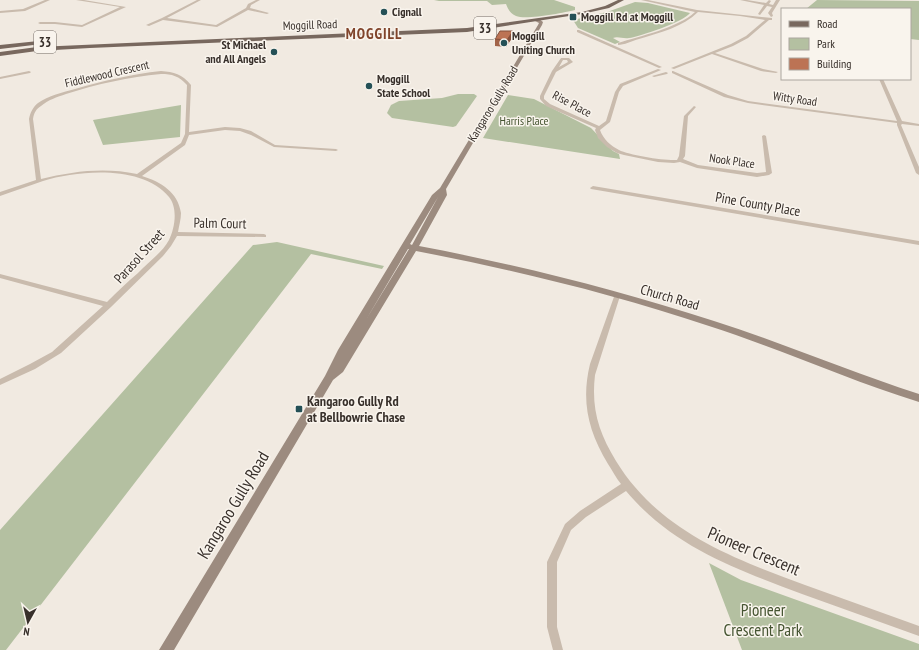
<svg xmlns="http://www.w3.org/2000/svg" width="919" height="650" viewBox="0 0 919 650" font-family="'PT Sans Narrow',sans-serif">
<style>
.green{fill:#b4c0a1}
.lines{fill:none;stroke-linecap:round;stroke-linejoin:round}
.street{fill:#c9bbad;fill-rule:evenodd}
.secondary{fill:#9c8b7f;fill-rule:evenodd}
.primary{fill:#78685e;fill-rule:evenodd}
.wall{fill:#a26348}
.shaded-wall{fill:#84503b}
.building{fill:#bc7354;stroke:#84503b}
.poi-dot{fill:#245056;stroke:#f9f4ed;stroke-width:1.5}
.labels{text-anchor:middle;stroke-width:3;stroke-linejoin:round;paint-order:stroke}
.far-poi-label{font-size:12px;font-weight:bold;fill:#38302b;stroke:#f9f4ed;text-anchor:start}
.far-street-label{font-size:12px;fill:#38302b;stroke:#f9f4ed}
.far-park-label{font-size:12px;fill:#455431;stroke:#f9f4ed}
.shield{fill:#f9f4ed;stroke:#726b65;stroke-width:1}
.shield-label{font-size:13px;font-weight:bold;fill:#38302b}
.street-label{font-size:14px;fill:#38302b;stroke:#f9f4ed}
.poi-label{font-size:14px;font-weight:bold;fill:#38302b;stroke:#f9f4ed;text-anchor:start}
.far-district-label{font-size:15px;font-weight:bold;letter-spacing:1px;fill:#80442b;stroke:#f9f4ed}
.near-street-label{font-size:17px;fill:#38302b;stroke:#f9f4ed}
.near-park-label{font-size:17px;fill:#455431;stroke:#f9f4ed}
</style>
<rect width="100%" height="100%" fill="#f1eae1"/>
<path class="green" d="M434 0H554L575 7V10C563 13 526 20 516 16 510 13 508 9 506 4L492 5 487 1H439Z
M817 0 919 1V40L910 39V9H806Z
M635 2 648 3 690 13C685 21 639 37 629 38 623 39 618 36 613 38L620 42 615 44 578 28 573 20 607 12Z
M458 94H474L477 96 456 126 453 127 392 118 387 113 391 105 399 101 442 98Z
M508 95 534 99 591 128 613 151 619 154 620 159 483 138Z
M181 105 180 137 103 145 93 120Z
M277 242 384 266 382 269 311 254 6 650H0V530L253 245Z
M709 563 741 580 919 644V650H742Z"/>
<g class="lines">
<path class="street" d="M45 0H50L25 11 0 13V11L23 9Z
M76 0H84L126 7 82 27 55 24H40L38 23 40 22H55L82 25 120 7Z
M197 0H201L167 18 216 25 246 8 248 4 256 0H260L251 5 250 8 269 13 267 14 248 10 217 27 163 20 149 26 146 25 162 18Z
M641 0H648L697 10 772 18V20H769L748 38 733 46 715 53 763 69 778 72 776 73 761 71 712 54 674 69 671 68 731 44 746 36 765 20 740 16 698 12C683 27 659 33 639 39 632 41 624 45 618 45V43C640 36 678 28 695 12Z
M740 0H747L766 3 769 0 771 1 769 4 773 5 776 0H780L772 13 773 16 771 17 768 13 772 7 767 6 760 15 758 14 764 5Z
M577 30H579L662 67 659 68 577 32Z
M561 58H569L573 62 556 72 544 96V99L550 104 599 126 606 121 615 92 620 84 658 69 661 70 623 86 619 92 610 122 600 130C603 139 611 146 619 150 629 155 665 161 677 160L679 156 684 116 694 106 696 107 688 116 685 156 683 159 698 165 757 173 766 172 762 136 764 135 766 136 772 173 769 175 757 177 697 168 680 162 674 163 658 162 624 155 617 153 607 147 598 138 595 130 596 128 546 106 540 99V96L552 71ZM563 60H567L568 62 559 67Z
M29 71 31 72 30 73 0 79V77Z
M161 71C174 72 182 74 191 85L189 132 225 127 240 128 251 131 275 145 336 149 338 150 336 151 274 147 251 135 240 131 225 130 189 135 185 145 142 176C161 182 178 192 181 213 181 219 179 226 178 232L264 234 266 235V237L177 236 171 246 163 256 111 307 61 353 35 369 0 385V379L30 364 52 352 103 306 0 278V274L107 302C117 292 127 282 138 273 148 262 162 253 169 240 175 228 178 208 169 197 143 165 79 170 43 181 29 186 14 191 0 196V192L36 180 29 119C30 113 33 107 38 103 48 96 63 92 75 89 103 81 132 74 161 71ZM161 74C172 74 179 76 187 85L185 134 181 143 137 174C105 167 73 171 41 179L33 119C34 113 36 109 41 106 48 100 57 97 66 94 97 84 129 77 161 74Z
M673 71 728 95 748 101 897 121 879 79H883L902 121 919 124V126L902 124 901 125 919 167V175L916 173 897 125V123L748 103 724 97 672 73V71Z
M666 72 668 73 667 74 654 77 652 76Z
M593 186 919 241V245L591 189 590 188Z
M615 294H619L620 296 595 375C591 409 599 433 616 461 659 531 732 558 805 585 843 599 881 612 919 626V636C880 622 841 608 802 594 736 569 673 547 626 491L586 517 571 530 557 562V627L563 650H553L547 627V562L565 524 580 511 621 484C616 478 612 470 608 464 588 431 581 401 590 364Z"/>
<path class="secondary" d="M535 19H539L543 22 542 25 446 189 447 195 419 246C519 265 618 290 714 321 783 343 850 372 919 394V402C848 380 780 349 709 326 614 294 515 270 416 251L343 372 333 380 174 650H159L325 376 338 350 432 195 440 188 538 25 539 23 535 21ZM438 197 412 245 410 244ZM408 249H409L367 318Z"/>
<path class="primary" d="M618 0H624L609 8 582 14 467 32 90 48 37 51 0 56V52L37 47 467 28 582 12 605 6Z
M48 40 50 41V43L0 49V45Z"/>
</g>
<path class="wall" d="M513 31 512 38 506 47 495 46V39Z"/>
<path class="shaded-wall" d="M513 31 512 38 506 47 507 40Z"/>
<path class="building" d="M500 31H513L507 40 495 39Z"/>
<g class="poi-dot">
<circle cx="384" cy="12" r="4"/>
<rect x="569" y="13" width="8" height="8" rx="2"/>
<circle cx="504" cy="43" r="4"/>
<circle cx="274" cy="52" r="4"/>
<circle cx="369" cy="86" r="4"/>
<rect x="295" y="405" width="8" height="8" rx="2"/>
</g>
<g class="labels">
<g class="far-poi-label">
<text x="392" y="16">Cignall</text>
<text x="581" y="21">Moggill Rd at Moggill</text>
<text x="512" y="40">Moggill<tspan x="512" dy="14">Uniting Church</tspan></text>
<text x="266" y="49" text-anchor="end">St Michael<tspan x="266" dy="14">and All Angels</tspan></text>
<text x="377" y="83">Moggill<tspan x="377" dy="14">State School</tspan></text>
</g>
<g class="far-street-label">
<text transform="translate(310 25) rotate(-2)" y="4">Moggill Road</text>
<text transform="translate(107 74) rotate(-13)" y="4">Fiddlewood Crescent</text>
<text transform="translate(795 99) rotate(8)" y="4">Witty Road</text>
<text transform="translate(493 104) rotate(-59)" y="4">Kangaroo Gully Road</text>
<text transform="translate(572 104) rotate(28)" y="4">Rise Place</text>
<text transform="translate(732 161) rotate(8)" y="4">Nook Place</text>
</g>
<g class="far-park-label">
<text x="524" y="125">Harris Place</text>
</g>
<g class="shield">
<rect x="474" y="17" width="22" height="22" rx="3"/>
<rect x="34" y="31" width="22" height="22" rx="3"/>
</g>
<g class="shield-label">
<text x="485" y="33">33</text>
<text x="45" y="47">33</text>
</g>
<g class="street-label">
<text transform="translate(758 204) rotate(10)" y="5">Pine County Place</text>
<text transform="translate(220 223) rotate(1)" y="5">Palm Court</text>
<text transform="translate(139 256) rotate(-48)" y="5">Parasol Street</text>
<text transform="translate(670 297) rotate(16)" y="5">Church Road</text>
</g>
<g class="poi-label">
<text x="307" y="406">Kangaroo Gully Rd<tspan x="307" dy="16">at Bellbowrie Chase</tspan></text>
</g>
<g class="far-district-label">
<text x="374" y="39">MOGGILL</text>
</g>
<g class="near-street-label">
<text transform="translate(233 505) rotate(-59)" y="6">Kangaroo Gully Road</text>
<text transform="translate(754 551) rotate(23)" y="6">Pioneer Crescent</text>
</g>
<g class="near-park-label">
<text x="763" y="616">Pioneer<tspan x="763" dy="20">Crescent Park</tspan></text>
</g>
</g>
<rect x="781" y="8" width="130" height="72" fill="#f9f4ed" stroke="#aca69f"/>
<rect x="789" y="21" width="20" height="6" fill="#78685e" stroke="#aca69f"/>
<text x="817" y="28" font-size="12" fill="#38302b">Road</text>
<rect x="789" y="38" width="20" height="12" fill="#b4c0a1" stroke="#aca69f"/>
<text x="817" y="48" font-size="12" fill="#38302b">Park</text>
<rect x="789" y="58" width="20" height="12" fill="#bc7354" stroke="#aca69f"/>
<text x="817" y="68" font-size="12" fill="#38302b">Building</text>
<g transform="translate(28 622) rotate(188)" stroke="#f9f4ed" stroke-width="3" paint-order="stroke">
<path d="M0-3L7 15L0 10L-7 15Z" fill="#38302b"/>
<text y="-6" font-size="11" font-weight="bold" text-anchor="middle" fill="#38302b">N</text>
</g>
</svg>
